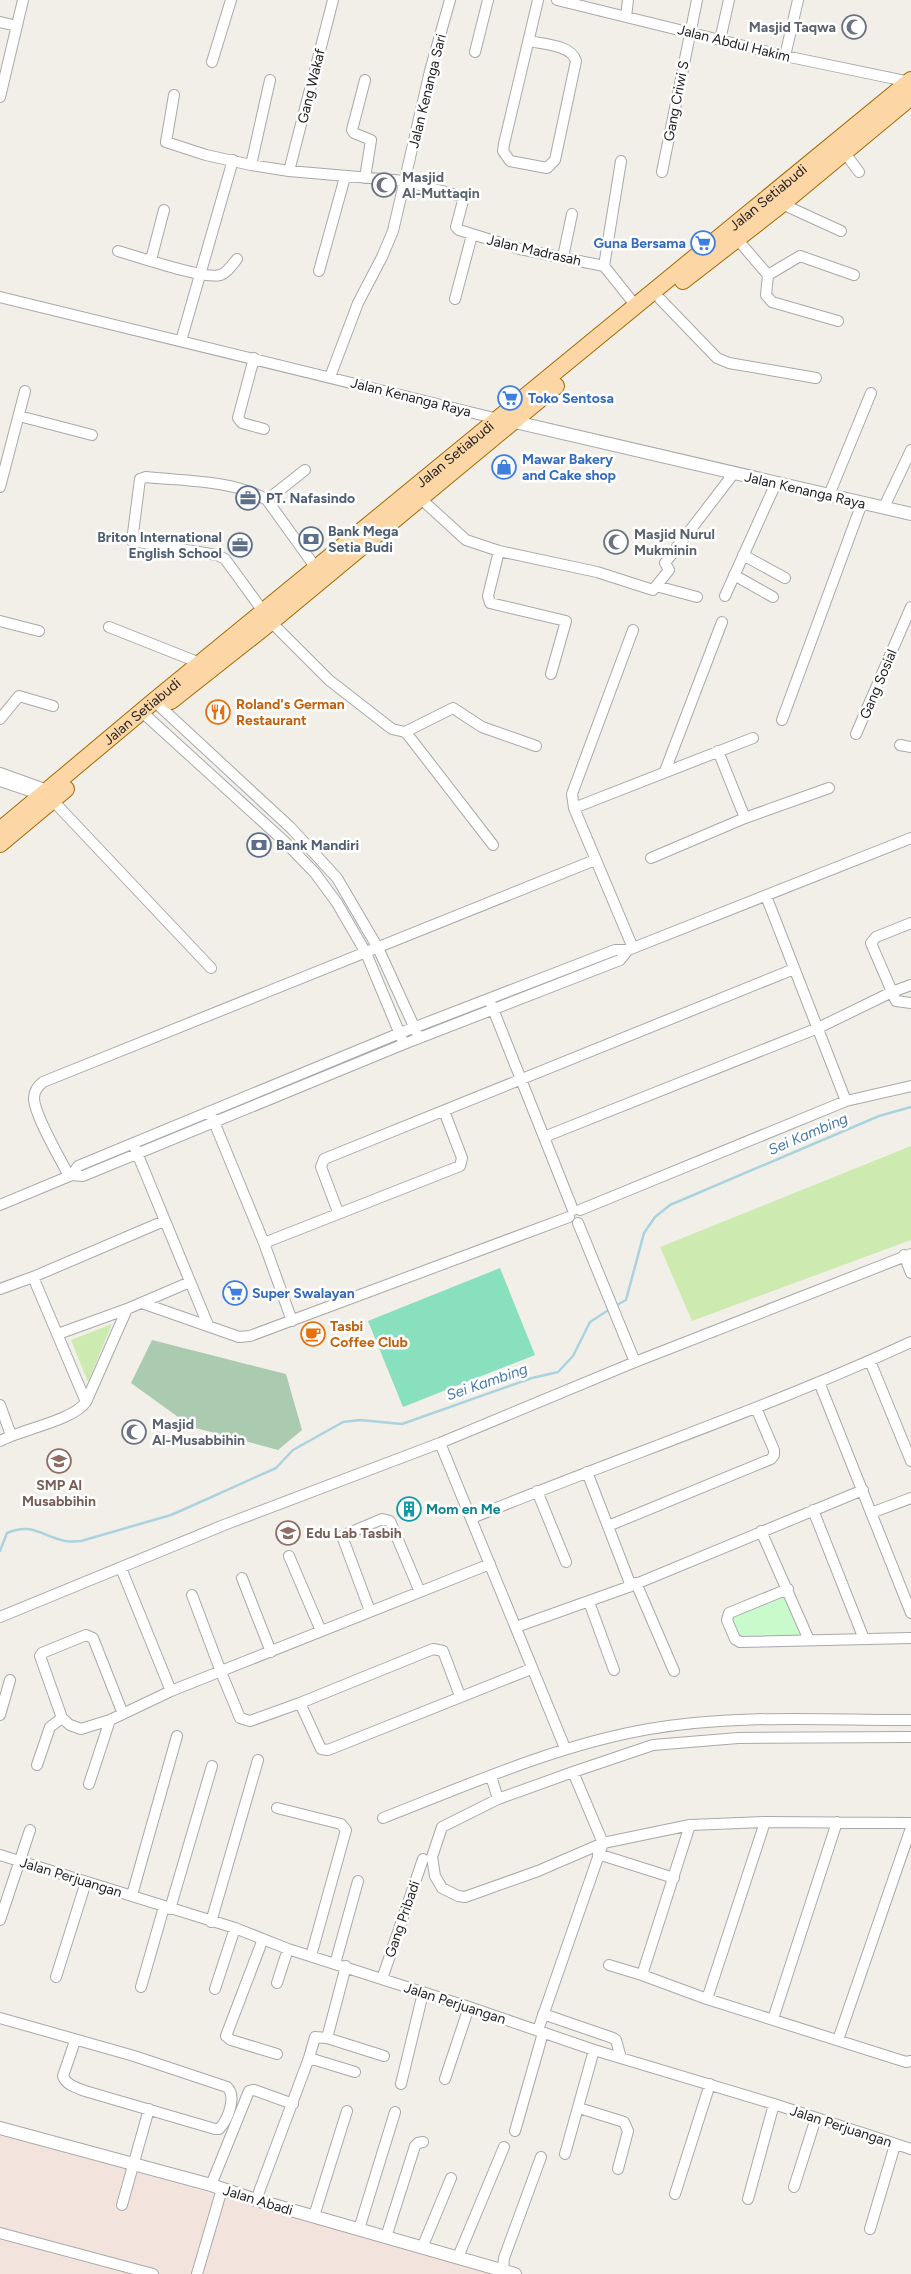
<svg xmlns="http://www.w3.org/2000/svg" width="911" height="2274" viewBox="0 0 911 2274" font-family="Figtree,sans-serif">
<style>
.military{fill:#f3e3dd}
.grass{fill:#cdebb0}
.cemetery{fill:#aacbaf}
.park{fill:#c8facc}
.pitch{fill:#88e0be}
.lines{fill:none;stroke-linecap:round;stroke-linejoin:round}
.stream{stroke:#aad3df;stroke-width:2.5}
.minor-casing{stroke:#a9a9a9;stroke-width:12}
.tertiary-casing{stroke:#a9a9a9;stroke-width:14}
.primary-casing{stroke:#a06b00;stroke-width:18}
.minor{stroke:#fff;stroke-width:10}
.tertiary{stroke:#fff;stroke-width:12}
.primary{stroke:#fcd6a4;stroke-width:16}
.labels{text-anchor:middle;stroke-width:5;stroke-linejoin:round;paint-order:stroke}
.worship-label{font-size:14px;font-weight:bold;fill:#5b616d;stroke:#fff;text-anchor:start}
.street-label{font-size:14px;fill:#222;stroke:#fff}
.shop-label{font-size:14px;font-weight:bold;fill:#366cbe;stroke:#fff;text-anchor:start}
.service-label{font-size:14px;font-weight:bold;fill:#4e5e75;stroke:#fff;text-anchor:start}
.food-label{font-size:14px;font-weight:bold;fill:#c56008;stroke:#fff;text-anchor:start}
.education-label{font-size:14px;font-weight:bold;fill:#785e54;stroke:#fff}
.culture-label{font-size:14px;font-weight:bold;fill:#0d838f;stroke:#fff;text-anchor:start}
.water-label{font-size:15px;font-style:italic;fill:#4a7aab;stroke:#fff}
</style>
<rect width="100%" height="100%" fill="#f2efe9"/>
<path class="military" d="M0 2133 495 2274H0Z"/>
<path class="grass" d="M911 1146V1240L692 1321 660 1247Z
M112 1324 88 1382 71 1340Z"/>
<path class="cemetery" d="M152 1340 286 1374 302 1430 278 1450 192 1427 131 1383Z"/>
<path class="park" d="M787 1590 809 1640H740L730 1615Z"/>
<path class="pitch" d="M500 1268 535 1355 403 1407 368 1321Z"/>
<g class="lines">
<path class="stream" d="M615 1306 626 1300 644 1233 655 1217 670 1205 879 1116 911 1107
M0 1551 7 1533C32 1522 41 1536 65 1541 70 1542 76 1541 81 1541L171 1515 196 1504 276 1468 293 1450 343 1422 360 1420 402 1424 532 1378 558 1372 573 1356 590 1322 610 1309"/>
<g class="minor-casing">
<path id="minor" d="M557 0 785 56 910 82
M626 17 628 0
M0 22 17 26
M720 40 729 0
M529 41C543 44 572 45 576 61L555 160 547 168 510 161 503 151 504 144 538 0
M475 52 488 0
M785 56 798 0
M212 62 231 0
M174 95 166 142 206 155 251 165 289 171 405 181 464 197 456 227 459 230 520 249 604 266 636 306
M0 97 23 0
M845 153 859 172
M251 165 270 80
M289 171 333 0
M662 172 697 0
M365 178 371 140 354 133 352 130 365 80
M782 204 841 231
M737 239 768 275 766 295 772 302 838 321
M118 251C136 256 205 280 220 275 226 274 233 264 237 259
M563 257 572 214
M151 260 164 210
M604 266 621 161
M319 271 345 177
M768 275 800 256 854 275
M0 297 498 419
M455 299 472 235
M660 299 717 358 729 363 816 378
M181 341 233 160
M254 358 238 418 242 423 264 429
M330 377 358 303 382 257 393 231 430 71 450 0
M19 416 92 435
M0 487 25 391
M829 495 871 393
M420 498 466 540 499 551 597 572 653 590 669 570 665 563 734 473
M267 500 305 470
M884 507 911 450
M499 551 488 596 490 603 566 621 551 674
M743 555 785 578
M316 568 267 500C235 480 183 481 146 477L140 479 132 541 217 555 225 559 271 622 329 680 392 729 405 732 408 735 493 845
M734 575 773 597
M656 586 697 597
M725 596 776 483
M0 621 39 631
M109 627 200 663
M633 630 572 794 574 808 633 948
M154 701 291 828 337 878 378 948 417 1033
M142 712 285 842 315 873 337 903 366 953 402 1039
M0 719 19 696 53 706
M782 720 862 503
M405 732 453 708 482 727 536 746
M856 734 911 607
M900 745 911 747
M665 771 722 622
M0 773 50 791
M0 781 42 795 57 805 211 968
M574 808 753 738
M745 818 829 788
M651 858 745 818 718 751
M766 896 846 1101
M911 923 876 937 871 943 896 1001 911 1003
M491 1004 573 1210
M212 1117 264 1243 292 1321
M544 1137 818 1028 892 992 911 985
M135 1148 208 1325
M72 1175 78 1166 400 1033 615 950H628L911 838
M69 1176C61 1160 34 1115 34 1098 34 1092 38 1086 43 1082L595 860
M0 1205 72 1175 83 1176 404 1044 620 960 628 950
M580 1210 846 1101 911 1086
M338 1212 321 1167 324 1159 794 969
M578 1223 635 1362
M264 1243 460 1166 462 1158 444 1111
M904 1255 911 1273
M33 1277 86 1402
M0 1289 33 1277 164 1221
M142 1303 239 1337 250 1336 569 1217
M58 1334 127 1309 190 1282
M870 1361 911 1461
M819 1382 911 1613
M0 1405 11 1435
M0 1441C22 1429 72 1421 86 1402L127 1309
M440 1443 565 1748
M587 1472 631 1586
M537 1491 566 1562
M813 1510 864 1639
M871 1513 911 1498
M472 1518C618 1458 768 1408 911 1342
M608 1526 771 1459 774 1455V1450L756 1408
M761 1531 809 1640
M289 1556 321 1631
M121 1568 171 1691
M242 1578 271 1652
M636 1583 674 1671
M788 1589 729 1613 727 1620 735 1639 740 1642 911 1638
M192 1595 221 1672 240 1718 250 1721 300 1703 433 1649 443 1651 460 1696
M589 1602 614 1670
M370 1611 342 1536 382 1519 390 1521 420 1592
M0 1617 224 1525 440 1443 635 1362 911 1254
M516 1627 631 1586 863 1490
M300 1703 321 1749 328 1750 531 1669
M0 1715 10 1680
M62 1718 40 1656 42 1653 86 1635 93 1638 123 1714
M911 1737 738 1738 653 1745 573 1772 498 1799 442 1827 432 1857 435 1876 442 1888 458 1896 465 1897 538 1871 603 1843 690 1825 765 1822 911 1823
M37 1765 50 1727 62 1718 70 1725 81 1729 110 1720 171 1691 490 1564
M491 1776 498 1799
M89 1784 110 1720
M277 1808 341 1824 346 1830 311 1956
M383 1818C470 1784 557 1745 649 1729 735 1714 825 1720 911 1720
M690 1825 642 1975 707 1999 906 2062 911 2061
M598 1854 674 1878
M0 1855 235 1928 288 1949 469 2007 594 2050 774 2104 911 2149
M132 1895 177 1736
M170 1909 212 1766
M0 1920 30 1830
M211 1922 258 1760
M263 1939 226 2036 231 2040 277 2054
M335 1964 358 1881
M609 1965 642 1975
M56 1977 86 1882
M382 1979 423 1859
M277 1983 288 1949
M141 1987 164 1907
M215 1989 235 1928
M707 1999 765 1822
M543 2014 613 2038 616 2040 621 2058
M0 2018 134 2056 227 2087C237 2096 228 2120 219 2129H215L85 2091C77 2088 66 2085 63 2076L75 2041
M773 2019 837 1822
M538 2030 603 1843 573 1772
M327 2038 346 1966
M838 2040 911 1828
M309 2058 355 2072
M445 2079 469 2007
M401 2084 423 1993
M579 2108 624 2122 628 2131 618 2169
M515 2131 543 2033
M565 2154 594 2050
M211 2185 249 2091 254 2090 293 2104
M794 2187 816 2118
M675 2194 710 2084
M748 2199 774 2104
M256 2200 309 2058 315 2037 327 2038 384 2056
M122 2205 149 2109
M314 2216 347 2111
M359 2229 395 2112
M870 2229 895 2145
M0 2233 153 2274
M386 2237 415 2146 418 2143 423 2142
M422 2248 451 2178
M458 2257 504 2147
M503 2270 504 2258 541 2157
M197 2274 222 2189"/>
</g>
<g class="tertiary-casing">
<path id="tertiary" d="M507 420 911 514
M0 2128 211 2185 256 2200 515 2274"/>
</g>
<g class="primary-casing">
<g id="primary">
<path d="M683 281 782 204 911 97"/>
<path d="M171 701 271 622 556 386"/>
<path id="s1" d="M0 830 154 701 911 80"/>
<path d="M0 844 66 789"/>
</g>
</g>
<use href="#minor" class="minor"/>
<use href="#tertiary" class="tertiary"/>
<use href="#primary" class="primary"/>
</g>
<defs>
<g id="mosque-ring" transform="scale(1.25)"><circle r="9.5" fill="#fff" stroke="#6b7280" stroke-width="1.5"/><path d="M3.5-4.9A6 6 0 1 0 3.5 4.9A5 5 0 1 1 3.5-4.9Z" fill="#6b7280"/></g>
<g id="supermarket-ring" transform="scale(1.25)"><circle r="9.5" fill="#fff" stroke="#3f7fe0" stroke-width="1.5"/><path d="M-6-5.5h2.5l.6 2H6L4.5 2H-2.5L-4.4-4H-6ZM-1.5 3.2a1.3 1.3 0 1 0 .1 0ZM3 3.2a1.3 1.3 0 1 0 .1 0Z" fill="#3f7fe0"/></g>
<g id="shop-ring" transform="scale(1.25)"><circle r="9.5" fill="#fff" stroke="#3f7fe0" stroke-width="1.5"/><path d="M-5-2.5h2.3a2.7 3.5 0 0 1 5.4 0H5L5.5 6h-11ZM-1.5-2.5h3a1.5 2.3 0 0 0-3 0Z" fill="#3f7fe0"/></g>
<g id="office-ring" transform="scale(1.25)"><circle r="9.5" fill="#fff" stroke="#5c6f8a" stroke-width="1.5"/><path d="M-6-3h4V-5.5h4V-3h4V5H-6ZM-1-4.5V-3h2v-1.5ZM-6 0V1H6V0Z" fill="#5c6f8a"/></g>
<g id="bank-ring" transform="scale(1.25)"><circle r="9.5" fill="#fff" stroke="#5c6f8a" stroke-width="1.5"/><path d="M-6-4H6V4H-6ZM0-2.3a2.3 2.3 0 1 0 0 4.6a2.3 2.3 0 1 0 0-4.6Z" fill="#5c6f8a"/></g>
<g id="restaurant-ring" transform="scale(1.25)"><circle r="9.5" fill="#fff" stroke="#e8710a" stroke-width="1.5"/><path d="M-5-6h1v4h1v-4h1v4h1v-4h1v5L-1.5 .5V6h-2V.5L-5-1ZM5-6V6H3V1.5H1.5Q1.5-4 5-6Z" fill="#e8710a"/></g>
<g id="cafe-ring" transform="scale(1.25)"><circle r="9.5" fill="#fff" stroke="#e8710a" stroke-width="1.5"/><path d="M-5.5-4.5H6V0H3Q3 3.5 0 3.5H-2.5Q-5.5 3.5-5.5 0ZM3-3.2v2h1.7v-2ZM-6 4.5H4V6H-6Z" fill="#e8710a"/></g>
<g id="school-ring" transform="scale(1.25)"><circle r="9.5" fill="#fff" stroke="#8d6e63" stroke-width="1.5"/><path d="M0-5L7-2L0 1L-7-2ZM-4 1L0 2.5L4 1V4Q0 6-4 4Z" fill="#8d6e63"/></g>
<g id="building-ring" transform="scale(1.25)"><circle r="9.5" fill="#fff" stroke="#0f9aa8" stroke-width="1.5"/><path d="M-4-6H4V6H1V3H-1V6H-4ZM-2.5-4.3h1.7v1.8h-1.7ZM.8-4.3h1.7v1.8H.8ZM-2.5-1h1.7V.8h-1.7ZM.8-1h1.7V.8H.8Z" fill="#0f9aa8"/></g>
</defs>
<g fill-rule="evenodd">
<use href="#mosque-ring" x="854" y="27"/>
<use href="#mosque-ring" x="384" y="185"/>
<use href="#supermarket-ring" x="703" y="243"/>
<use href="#supermarket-ring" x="510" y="398"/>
<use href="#shop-ring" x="504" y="467"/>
<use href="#office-ring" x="248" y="498"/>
<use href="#bank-ring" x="311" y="539"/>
<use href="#mosque-ring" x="616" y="542"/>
<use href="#office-ring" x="240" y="545"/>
<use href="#restaurant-ring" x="218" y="712"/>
<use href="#bank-ring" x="259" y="845"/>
<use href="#supermarket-ring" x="235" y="1293"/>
<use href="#cafe-ring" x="313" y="1334"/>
<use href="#mosque-ring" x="134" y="1432"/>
<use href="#school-ring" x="59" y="1461"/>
<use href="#building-ring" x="409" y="1509"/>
<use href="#school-ring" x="288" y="1533"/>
</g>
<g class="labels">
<g class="worship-label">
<text x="836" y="32" text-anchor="end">Masjid Taqwa</text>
<text x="402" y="182">Masjid<tspan x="402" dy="16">Al-Muttaqin</tspan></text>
<text x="634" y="539">Masjid Nurul<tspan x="634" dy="16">Mukminin</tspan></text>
<text x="152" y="1429">Masjid<tspan x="152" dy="16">Al-Musabbihin</tspan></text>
</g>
<g class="street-label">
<text transform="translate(734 43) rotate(14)" y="5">Jalan Abdul Hakim</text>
<text transform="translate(311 86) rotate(-76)" y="5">Gang Wakaf</text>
<text transform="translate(427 91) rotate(-76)" y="5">Jalan Kenanga Sari</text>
<text transform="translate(676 101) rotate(-79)" y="5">Gang Criwi S</text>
<text dy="5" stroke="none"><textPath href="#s1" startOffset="995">Jalan Setiabudi</textPath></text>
<text transform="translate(534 250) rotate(13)" y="5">Jalan Madrasah</text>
<text transform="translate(411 397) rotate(14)" y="5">Jalan Kenanga Raya</text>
<text dy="5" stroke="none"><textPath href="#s1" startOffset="590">Jalan Setiabudi</textPath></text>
<text transform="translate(805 490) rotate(13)" y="5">Jalan Kenanga Raya</text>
<text transform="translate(878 684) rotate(-67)" y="5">Gang Sosial</text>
<text dy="5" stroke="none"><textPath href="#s1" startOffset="185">Jalan Setiabudi</textPath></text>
<text transform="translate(71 1877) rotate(17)" y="5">Jalan Perjuangan</text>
<text transform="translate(402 1919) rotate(-71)" y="5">Gang Pribadi</text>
<text transform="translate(455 2003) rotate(18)" y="5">Jalan Perjuangan</text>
<text transform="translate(841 2126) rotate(18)" y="5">Jalan Perjuangan</text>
<text transform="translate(258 2200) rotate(17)" y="5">Jalan Abadi</text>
</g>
<g class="shop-label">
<text x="686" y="248" text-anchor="end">Guna Bersama</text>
<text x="528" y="403">Toko Sentosa</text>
<text x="522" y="464">Mawar Bakery<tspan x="522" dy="16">and Cake shop</tspan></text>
<text x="252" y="1298">Super Swalayan</text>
</g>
<g class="service-label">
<text x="266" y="503">PT. Nafasindo</text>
<text x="328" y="536">Bank Mega<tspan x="328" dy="16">Setia Budi</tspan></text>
<text x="222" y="542" text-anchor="end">Briton International<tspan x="222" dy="16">English School</tspan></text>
<text x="276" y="850">Bank Mandiri</text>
</g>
<g class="food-label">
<text x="236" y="709">Roland's German<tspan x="236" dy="16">Restaurant</tspan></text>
<text x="330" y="1331">Tasbi<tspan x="330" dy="16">Coffee Club</tspan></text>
</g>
<g class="education-label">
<text x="59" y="1490">SMP Al<tspan x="59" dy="16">Musabbihin</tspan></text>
<text x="306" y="1538" text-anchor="start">Edu Lab Tasbih</text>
</g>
<g class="culture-label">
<text x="426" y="1514">Mom en Me</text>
</g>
<g class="water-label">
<text transform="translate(808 1134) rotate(-23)" y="5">Sei Kambing</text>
<text transform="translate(487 1382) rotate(-19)" y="5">Sei Kambing</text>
</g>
</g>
</svg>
